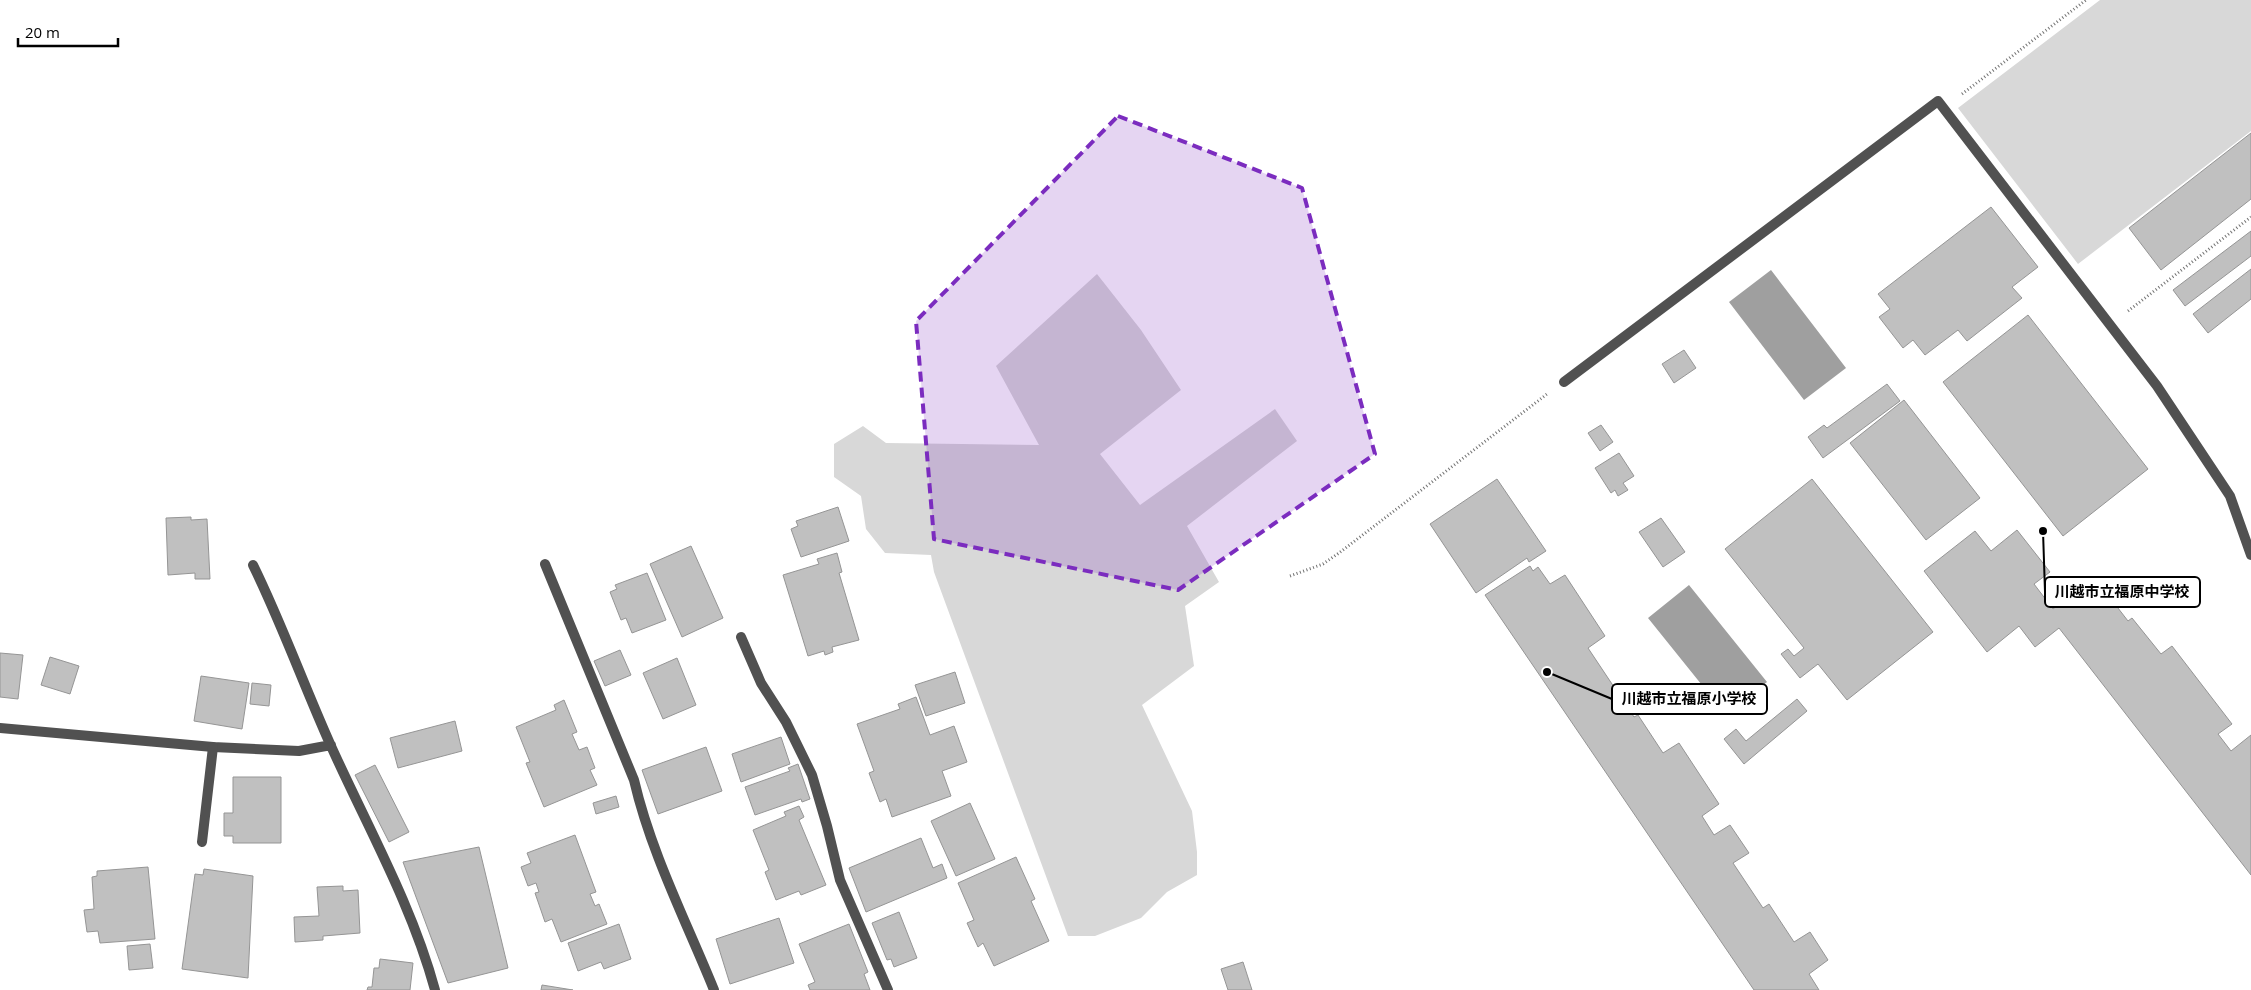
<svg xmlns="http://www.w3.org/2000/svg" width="2251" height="990" viewBox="0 0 2251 990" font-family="'Open Sans','Noto Sans JP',sans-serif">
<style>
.green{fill:#d8d8d8}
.water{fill:#9f9f9f}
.building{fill:#c0c0c0;stroke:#959595}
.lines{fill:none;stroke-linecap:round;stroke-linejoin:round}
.path{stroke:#737373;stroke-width:3;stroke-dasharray:1 2.5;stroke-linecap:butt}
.service{stroke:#515151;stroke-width:10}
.minor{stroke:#515151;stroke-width:10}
.marked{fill:#7b2cbf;fill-opacity:0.2;stroke:#7b2cbf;stroke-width:4;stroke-dasharray:10 6;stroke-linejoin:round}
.leader{fill:none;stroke:#000;stroke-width:2}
.callout-dot{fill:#000;stroke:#fff;stroke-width:2}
.callout{fill:#fff;stroke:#000;stroke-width:2}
.callout-label{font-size:15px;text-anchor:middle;font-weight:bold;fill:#000}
</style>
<rect width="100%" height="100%" fill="#fff"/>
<path class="green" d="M2100 0H2251V131L2078 264 1958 108Z
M1097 274 1141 330 1181 390 1100 454 1140 505 1275 409 1297 441 1187 526 1219 582 1185 606 1194 666 1142 705 1192 811 1197 852V875L1167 892 1141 918 1095 936H1068L934 572 931 555 885 553 866 529 861 496 834 477V444L863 426 886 443 1039 445 996 366Z"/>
<path class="water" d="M1771 270 1846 368 1804 400 1729 302Z
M1689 585 1767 682 1726 715 1648 618Z"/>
<path class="building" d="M2251 133V199L2161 270 2129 228Z
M1991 207 2038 267 2012 287 2022 298 1967 341 1958 330 1925 355 1913 340 1903 348 1879 317 1890 309 1878 294Z
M2251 231V256L2185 306 2173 290Z
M2251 269V299L2208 333 2193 314Z
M2028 315 2148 469 2063 536 1943 382Z
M1684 350 1696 368 1674 383 1662 364Z
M1887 384 1900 401 1823 458 1808 437 1824 425 1827 428Z
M1904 400 1980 498 1926 540 1850 443Z
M1601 425 1613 442 1600 451 1588 433Z
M1619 453 1634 476 1623 483 1628 490 1618 496 1615 490 1611 493 1595 468Z
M1497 479 1546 551 1529 562 1527 558 1476 593 1430 524Z
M1812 479 1933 632 1847 700 1818 664 1800 678 1781 654 1788 649 1794 656 1804 648 1725 549Z
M838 507 849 541 801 557 791 529 798 526 796 521Z
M191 517V520L207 519 210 579H195V573L168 575 166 518Z
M1661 518 1685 552 1663 567 1639 532Z
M2017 530 2050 572 2034 584 2053 609 2094 577 2128 621 2132 618 2161 654 2172 646 2232 724 2218 734 2231 751 2251 735V875L2059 628 2035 647 2019 626 1987 652 1924 571 1975 531 1991 551Z
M691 546 723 618 682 637 650 564Z
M837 553 842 572 839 573 859 640 832 647 833 652 825 655 824 651 808 656 783 575 819 564 817 559Z
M1530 566 1533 571 1538 567 1550 584 1565 575 1605 636 1588 648 1634 717 1638 715 1663 753 1679 743 1719 804 1702 816 1714 835 1730 825 1749 853 1733 863 1763 908 1769 904 1794 942 1810 932 1828 960 1809 974 1819 990H1754L1485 595Z
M647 573 666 620 632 633 626 618 621 620 610 592 617 589 615 585Z
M620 650 631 675 605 686 594 661Z
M0 653 23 655 18 699 0 697Z
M50 657 79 666 70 694 41 685Z
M677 658 696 705 663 719 643 673Z
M955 672 965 703 926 716 915 685Z
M201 676 249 683 242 729 194 721Z
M252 683 271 685 269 706 250 704Z
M916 697 930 735 954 726 967 762 942 771 951 796 892 817 886 799 880 802 869 773 874 771 857 724 900 709 898 704Z
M1797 699 1807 711 1744 764 1724 739 1736 729 1746 741Z
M564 700 577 732 572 734 579 750 587 747 595 768 590 770 597 785 544 807 526 763 530 762 516 727 556 710 554 705Z
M455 721 462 751 398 768 390 738Z
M781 737 790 764 741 782 732 754Z
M706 747 722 791 658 814 642 770Z
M798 764 810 799 802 802 801 799 755 815 745 787 790 771 788 768Z
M375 765 409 832 389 842 355 775Z
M233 777H281V843H233V836H224V813H233Z
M616 796 619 807 596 814 593 803Z
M970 803 995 859 956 876 931 821Z
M799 806 804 817 799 820 826 885 801 895 799 891 776 900 765 872 769 870 753 830 786 816 784 812Z
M575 835 596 892 590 894 595 906 599 904 607 924 561 942 552 919 545 922 535 893 539 892 536 883 528 886 521 867 531 863 527 853Z
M921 838 933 868 942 864 947 878 866 912 849 868Z
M479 847 508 968 448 983 403 862Z
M1016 857 1035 899 1031 901 1049 941 994 966 983 943 978 947 967 923 974 920 958 883Z
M148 867 155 939 100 943 98 931 87 932 84 910 94 909 92 877 97 876V871Z
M204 869 253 876 248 978 182 969 195 874 203 875Z
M343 886V891L358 890 360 933 323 936V940L295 942 294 917 319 916 317 887Z
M899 912 917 958 894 967 891 959 887 960 872 923Z
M779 918 794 963 730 984 716 939Z
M619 924 631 959 604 969 601 962 578 971 568 943Z
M849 924 868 972 864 974 870 990H810L808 985 815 982 799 944Z
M150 944 153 968 129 970 127 946Z
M380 959 413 963 410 990H367L368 987H372L374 968H379Z
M1243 962 1252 990H1228L1221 969Z
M542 985 573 990H541Z"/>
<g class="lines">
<path class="path" d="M1962 94 2086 0
M2128 311 2251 217
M1290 576 1323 564 1339 553 1547 394"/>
<path class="service" d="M1564 382 1938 101 2157 386 2230 496 2251 555
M545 564 634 780C651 853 686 921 714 990
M253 565C282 624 304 686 331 746 367 826 412 905 435 990
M741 637 761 683 786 722 812 775 827 826 840 880 888 990
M0 728 213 747 299 751 331 745"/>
<path class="minor" d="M202 842 213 747"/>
</g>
<path class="marked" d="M1118 116 1302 188 1375 454 1178 590 934 539 916 321Z"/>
<path class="leader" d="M2043 531L2045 592M1547 672L1612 699"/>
<g class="callout-dot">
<circle cx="2043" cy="531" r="5"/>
<circle cx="1547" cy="672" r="5"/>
</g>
<g class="callout">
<rect x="2045" y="577" width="155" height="30" rx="5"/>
<rect x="1612" y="684" width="155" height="30" rx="5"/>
</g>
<g class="callout-label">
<text x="2122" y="597">川越市立福原中学校</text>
<text x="1689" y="704">川越市立福原小学校</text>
</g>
<path d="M18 38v8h100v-8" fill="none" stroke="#000000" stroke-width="2.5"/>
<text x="25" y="38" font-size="15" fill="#000000" stroke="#ffffff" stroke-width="4" paint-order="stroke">20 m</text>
</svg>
